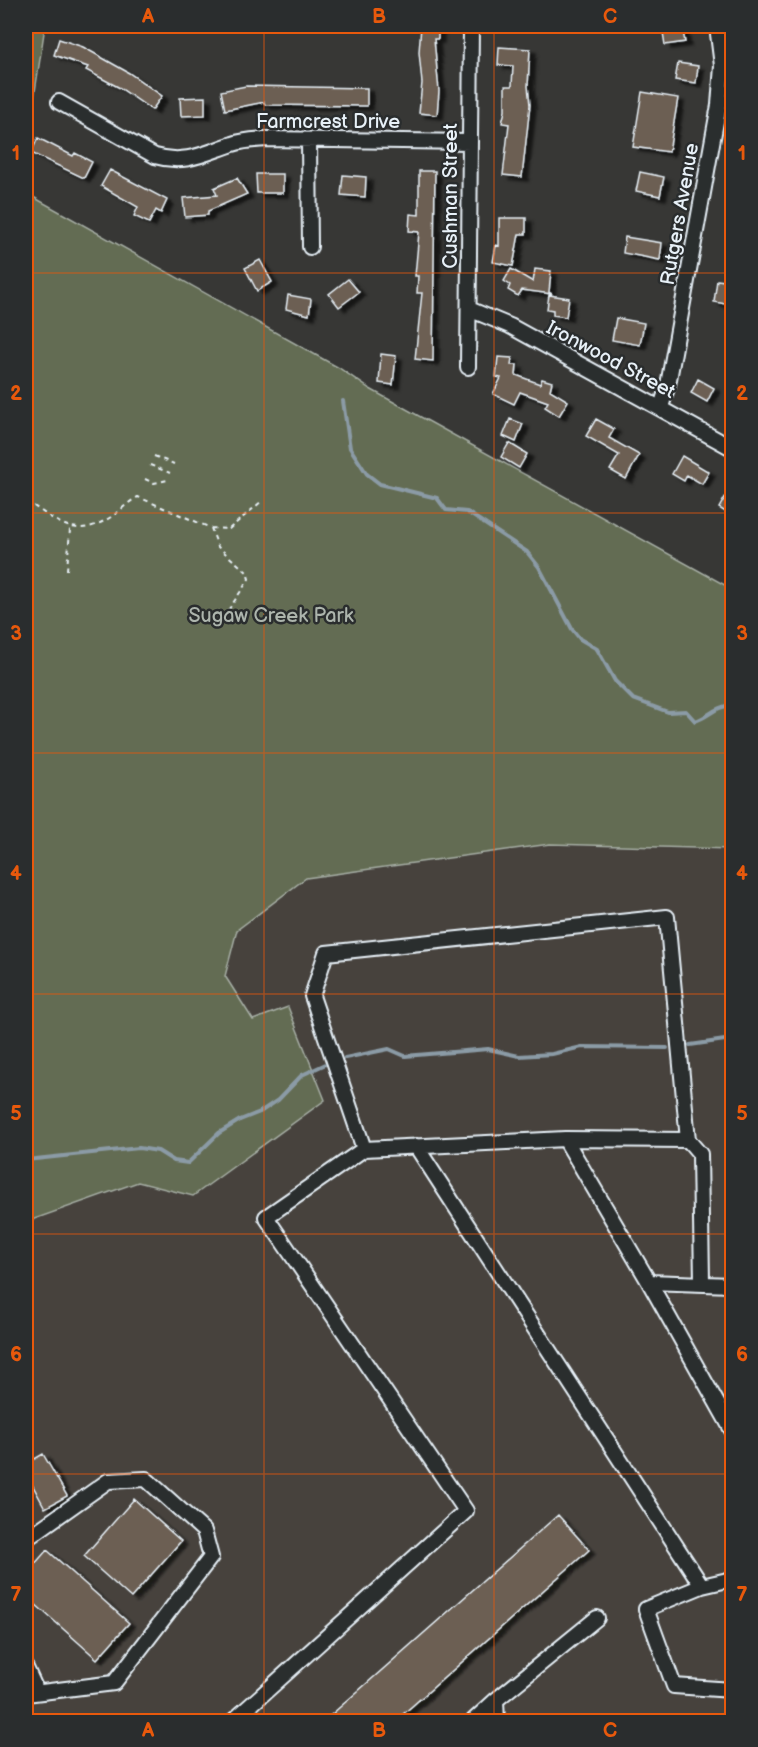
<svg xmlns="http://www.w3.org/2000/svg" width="758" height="1747" viewBox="0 0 758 1747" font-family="'Balsamiq Sans',sans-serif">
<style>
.built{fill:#47433e}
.green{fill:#646c52;stroke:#a6aea5;stroke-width:1.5}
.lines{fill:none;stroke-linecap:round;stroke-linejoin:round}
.stream{stroke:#8b9ba6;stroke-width:4}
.building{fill:#6c5f53;stroke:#e8f1f8;stroke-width:1.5;filter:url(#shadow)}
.minor-casing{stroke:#e8f1f8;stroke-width:18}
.path{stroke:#e8f1f8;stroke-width:2;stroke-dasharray:4.5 4.5;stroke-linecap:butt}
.minor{stroke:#2a2d2e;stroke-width:14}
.grid{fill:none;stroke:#e8590c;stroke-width:1.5;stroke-opacity:0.55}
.labels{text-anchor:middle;stroke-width:5;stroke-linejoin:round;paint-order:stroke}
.street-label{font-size:20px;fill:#e8f1f8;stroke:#2a2d2e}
.park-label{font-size:20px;fill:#adb5ad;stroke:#2a2d2e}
.neatline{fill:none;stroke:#e8590c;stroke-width:2}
.grid-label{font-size:20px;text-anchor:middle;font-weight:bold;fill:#e8590c}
</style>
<defs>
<filter id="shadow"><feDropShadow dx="6" dy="4" stdDeviation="1.5" flood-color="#0009"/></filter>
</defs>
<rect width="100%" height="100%" fill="#373735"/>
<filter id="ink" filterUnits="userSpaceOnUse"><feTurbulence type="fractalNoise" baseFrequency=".0167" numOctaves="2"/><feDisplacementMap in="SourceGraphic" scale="12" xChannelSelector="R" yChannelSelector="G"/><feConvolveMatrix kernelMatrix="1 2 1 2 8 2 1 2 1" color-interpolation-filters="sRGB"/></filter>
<g filter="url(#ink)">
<path class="built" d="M732 781V1721H26V1210L237 885Z"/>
<path class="green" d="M26 26H45L26 151Z
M26 193 339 368 370 389 732 589V849L550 844 306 878 237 930 225 976 253 1020 288 1007 325 1100 193 1196 138 1182 26 1222Z"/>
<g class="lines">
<path class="stream" d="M343 401 350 448 367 474 380 484 437 498 446 510 467 512 527 552 539 567 572 629 580 639 597 649 615 681 633 699 668 712 686 711 695 721C711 716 713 707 732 705
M690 1045 732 1039
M345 1058 389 1049 405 1056 488 1049 519 1056 552 1054 582 1047 667 1048
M26 1160 139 1148 158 1151 174 1161 188 1163 219 1133 240 1120 260 1112 278 1100 302 1075 328 1063
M729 1572 732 1492
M732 1682V1676
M723 1722 725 1699"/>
</g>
<path class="building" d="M421 26H438V39H434L439 91 437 115 419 113 422 83 419 52Z
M662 26H682L685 42 665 45Z
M59 39 83 47 129 73 162 96 152 110 120 88 86 70 88 67 54 55Z
M499 47 530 49 528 86 530 105 522 177 503 175 509 124 502 123 505 111V86H512L513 66 498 65Z
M678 63 698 66 696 83 675 80Z
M246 86 367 88V106L265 105 264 102 225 110 221 91Z
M642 92 678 98 669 152 633 147Z
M205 97V115L181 116 180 98Z
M38 138 73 156 75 153 92 162 84 178 31 153Z
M110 170 167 200 161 213 156 210 149 223 134 216 138 207 101 186Z
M419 171H435L433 361 415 359 422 293H417L418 276H415L419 232 409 231 410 214 419 215Z
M640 172 664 177 660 196 636 191Z
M256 174H283V193H257Z
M343 175 366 177 365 197 341 195Z
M237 178 247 194 208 211V215L185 217 183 198 217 195 214 188Z
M499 218H526V234H519L513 266 493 262 496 245 499 246Z
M625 237 662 243 660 260 623 253Z
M260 260 272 282 257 291 245 268Z
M511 269 533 282 535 269 551 271 549 292 552 294 522 290 518 296 508 290 510 285 504 281Z
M348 279 359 292 339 307 329 294Z
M717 280 732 282V305L714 302Z
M288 295 311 299 309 315 286 309Z
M549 295 569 298 566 317 553 315V310L547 309Z
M616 318 644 323 640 345 612 340Z
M381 354 396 356 393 385 379 383Z
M498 357 512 358 511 365H517L516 375 540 384 542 379 552 382 550 390 568 401 559 416 545 407 548 402 520 392 514 404 493 394 501 378 496 377Z
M698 379 714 388 707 402 691 393Z
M510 419 523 424 516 442 503 436Z
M596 419 614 429 609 438 639 455 626 479 610 470 619 455 586 436Z
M509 443 527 454 519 468 501 457Z
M682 456 709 472 702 484 687 475 684 481 672 474Z
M732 485V516L719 508Z
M43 1454 67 1496 45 1508 26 1473V1464Z
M134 1499 181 1541 131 1598 84 1556Z
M558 1515 589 1550 394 1722H323Z
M47 1550 129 1623 97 1659 26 1596V1574Z"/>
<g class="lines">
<g class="minor-casing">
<path id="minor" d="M59 102 155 156C186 165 205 153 233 144 244 140 256 140 267 139L470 142
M309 140 310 247
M469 309 510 326 732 448
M468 367 471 26
M661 407 668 385 719 105 722 66 717 26
M565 1139 364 1149 312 996 326 953 667 917 688 1140
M416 1146 702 1586 732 1579
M649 1282 732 1430
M702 1282 700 1154 688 1140 565 1139 649 1282 732 1285
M26 1539 108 1481 146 1479 204 1531 211 1557 114 1683 26 1694
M702 1586 646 1609 674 1686 732 1690
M26 1668 37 1692
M496 1700 597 1618
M232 1722 466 1511 266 1217 364 1149
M472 1722 496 1700 497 1722"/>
</g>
<path class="path" d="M154 456 174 464
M150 465 170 473
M145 479 154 483 168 480
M26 501C58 521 73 541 111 517 120 511 128 502 138 497L211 528 218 547 247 572 249 579 219 624
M211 528 229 529 262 501
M67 570 70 529"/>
<use href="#minor" class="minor"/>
</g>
</g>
<path class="grid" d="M264 26V1722M494 26V1722M26 273H732M26 513H732M26 753H732M26 994H732M26 1234H732M26 1474H732"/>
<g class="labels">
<g class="street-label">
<text x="328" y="128">Farmcrest Drive</text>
<text transform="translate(450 196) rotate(-90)" y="7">Cushman Street</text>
<text transform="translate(679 214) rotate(-80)" y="7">Rutgers Avenue</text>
<text transform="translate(611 359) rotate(28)" y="7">Ironwood Street</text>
</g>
<g class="park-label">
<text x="271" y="622">Sugaw Creek Park</text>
</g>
</g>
<rect width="758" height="1747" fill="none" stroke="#2a2d2e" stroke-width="66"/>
<rect x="33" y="33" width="692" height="1681" class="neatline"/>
<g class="grid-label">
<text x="148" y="23">A</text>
<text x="379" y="23">B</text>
<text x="610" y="23">C</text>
<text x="16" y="160">1</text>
<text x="742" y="160">1</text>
<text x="16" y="400">2</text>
<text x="742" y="400">2</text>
<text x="16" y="640">3</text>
<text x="742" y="640">3</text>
<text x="16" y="880">4</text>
<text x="742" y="880">4</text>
<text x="16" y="1120">5</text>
<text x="742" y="1120">5</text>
<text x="16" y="1361">6</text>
<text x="742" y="1361">6</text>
<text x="16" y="1601">7</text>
<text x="742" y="1601">7</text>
<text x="148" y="1737">A</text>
<text x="379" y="1737">B</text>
<text x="610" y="1737">C</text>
</g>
</svg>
